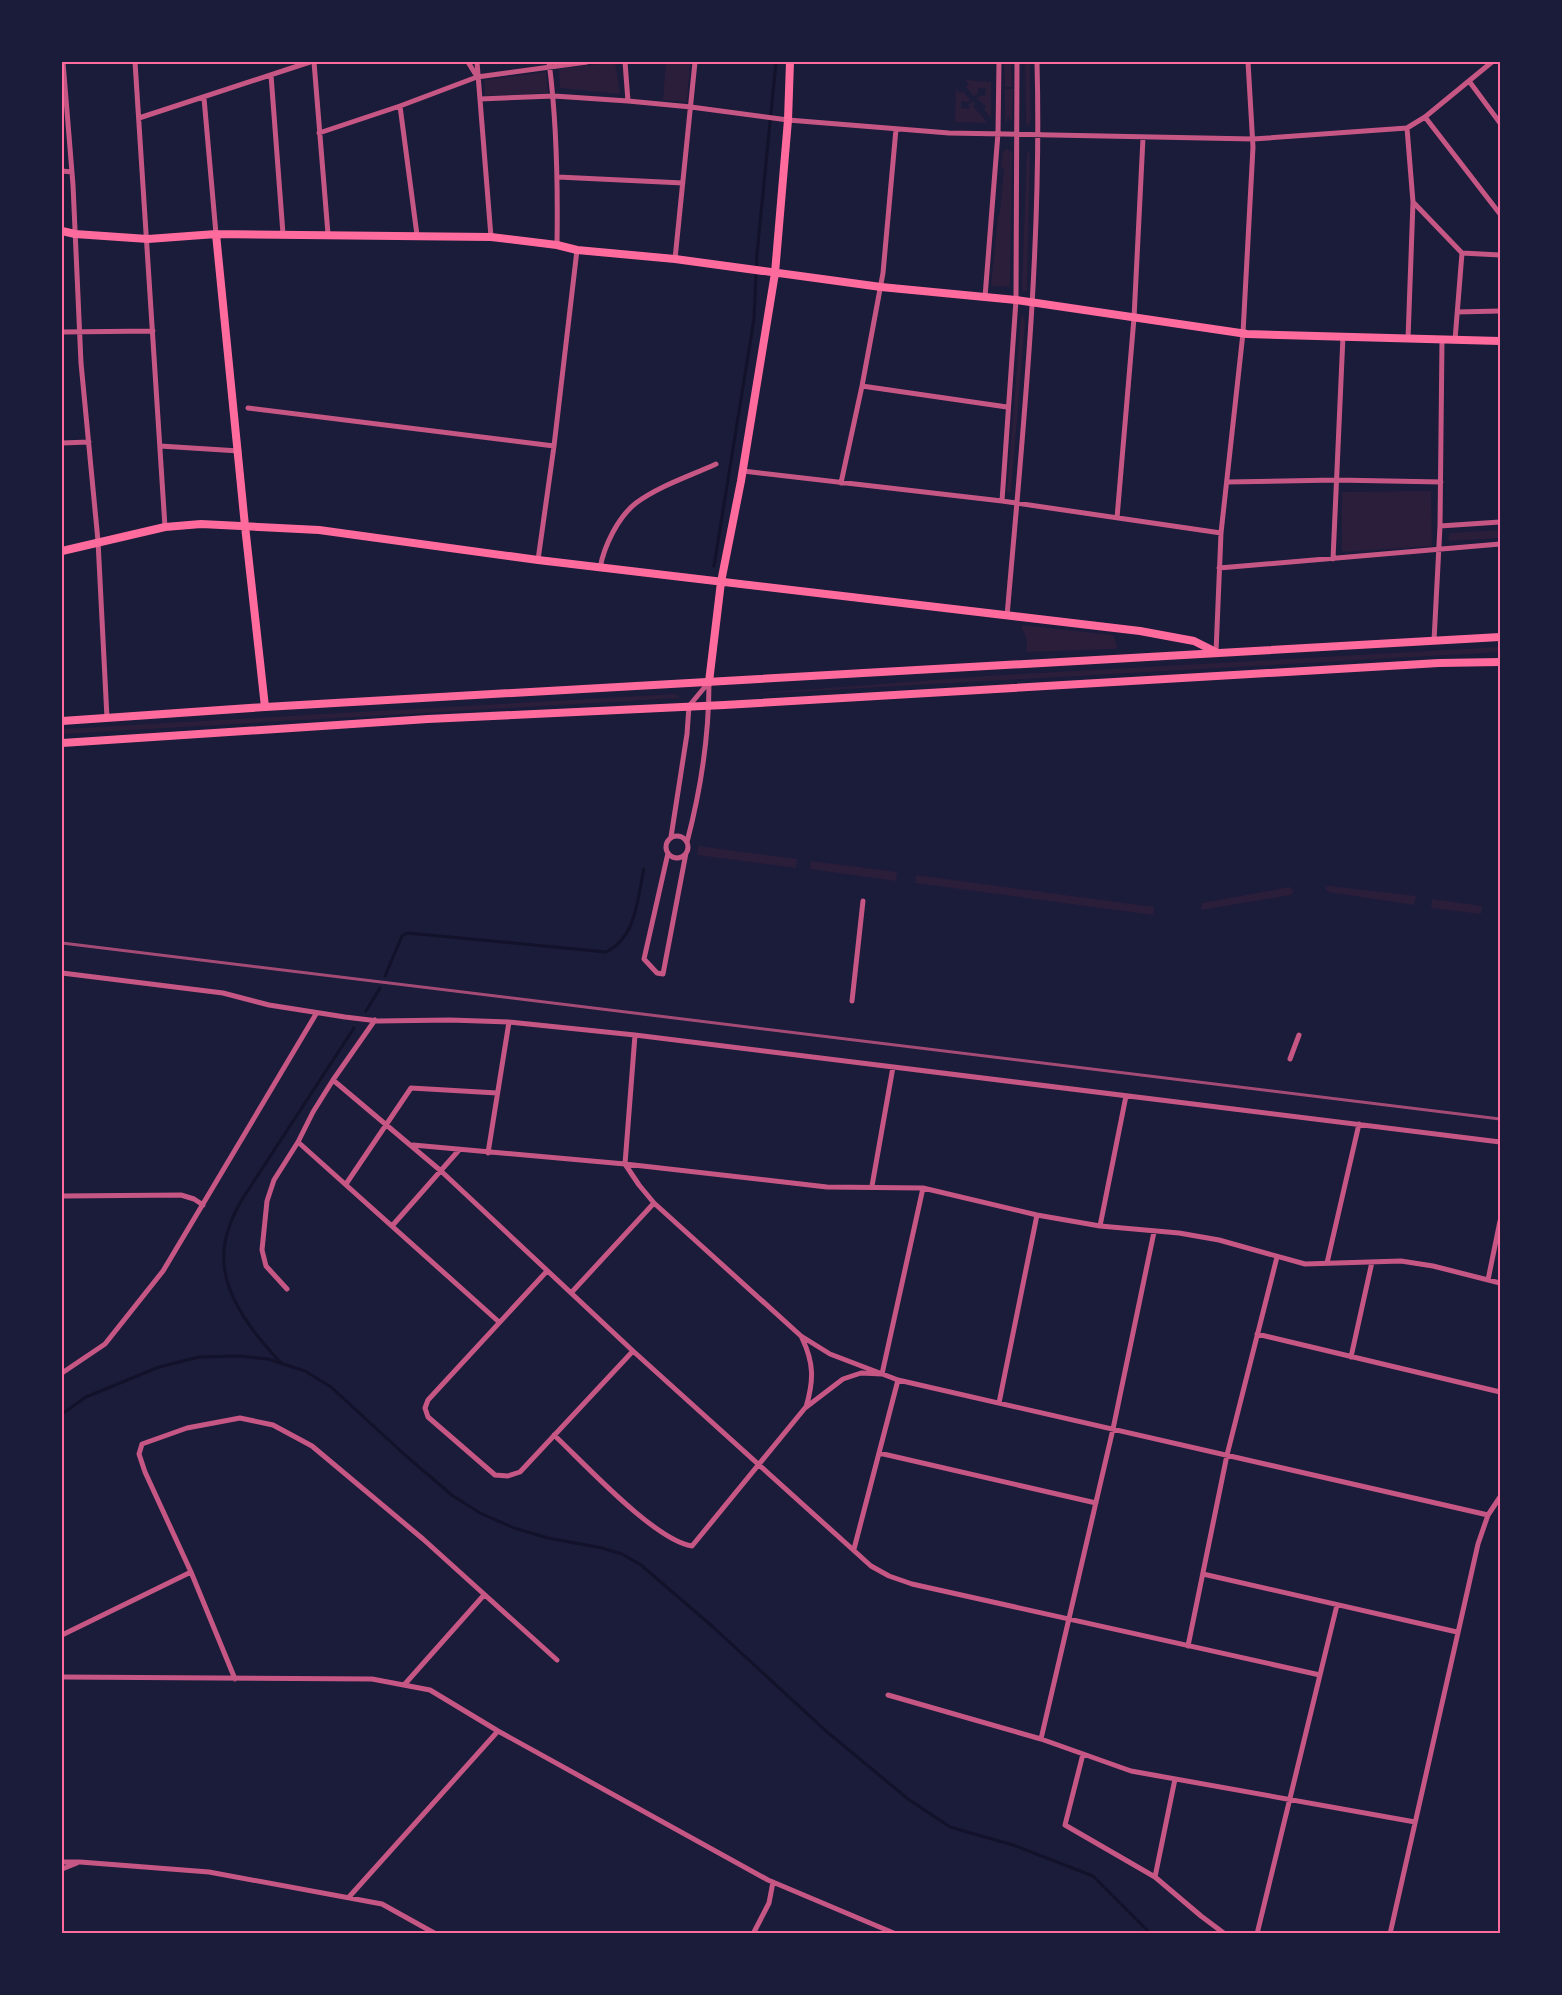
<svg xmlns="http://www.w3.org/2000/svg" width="1562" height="1995" viewBox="0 0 1562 1995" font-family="Helvetica,sans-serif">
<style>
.green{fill:#2a1e3b}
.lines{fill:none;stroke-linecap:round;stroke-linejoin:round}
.stream{stroke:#12122b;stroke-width:3}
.minor{stroke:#c65784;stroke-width:5}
.secondary{stroke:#ff6b9d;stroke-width:8}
.trunk{stroke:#ff6b9d;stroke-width:8}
.rail{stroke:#a44b75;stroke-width:3}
.neatline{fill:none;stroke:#ff6b9d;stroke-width:2}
</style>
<rect width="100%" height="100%" fill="#1b1b3a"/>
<path class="green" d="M615 62 620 92 619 94 560 88 559 69Z
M666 62 690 64 687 102 663 100Z
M1004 62H1011L1012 87H1005Z
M1025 62H1029L1030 67 1031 120 1028 127 1026 123Z
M546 72 548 93 485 96 484 80Z
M965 80 991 82V118L984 110 986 107 977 98 980 96H985L986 88H978V93L974 96 966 87 969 85Z
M956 89 960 93 962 91 970 99 968 102 961 101V108L969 109V104L973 101 975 104 973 106 988 123 955 122Z
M1005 89H1013L1012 119 1010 122 1009 117H1007V122L1005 121Z
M1007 149 1012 152 1010 287 991 286 998 216 1000 213 1004 169 1001 166 1003 152Z
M1027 149 1030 155 1027 290 1024 292 1022 289Z
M1023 315 1025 323 1011 491 1008 494 1007 491 1021 317Z
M1431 491 1432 546 1342 552V492Z
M1500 530V538L1450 541 1448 539 1450 533Z
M1021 625 1113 635 1117 646 1115 649 1026 652 1027 640Z
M1500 647V652L723 696 987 676Z
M676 694 680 698 62 734V729Z
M698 846 797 859 796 868 697 855Z
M811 861 897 872 896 881 810 869Z
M916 875 1154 907 1153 915 915 883Z
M1328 886H1330L1416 896 1414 905 1328 892 1325 888Z
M1290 887 1294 891 1291 895 1201 910 1202 903Z
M1432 899 1482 906 1481 914 1431 908Z"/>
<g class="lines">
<path class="stream" d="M714 566 754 319 757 254 776 62
M385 976 402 936 408 933 606 952C637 937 637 899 644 869
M366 1011 380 988
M280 1362C256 1336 226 1300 224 1263 222 1242 231 1219 241 1201L354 1028
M62 1414 86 1397 159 1367 199 1357 239 1356 268 1359 305 1371 331 1387 405 1455 453 1496 480 1513 514 1528 548 1538 602 1548 622 1554 641 1565 713 1627 826 1731 908 1799 950 1827 1013 1845 1093 1876 1151 1934"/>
<path class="minor" d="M63 62 73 185 81 363 98 541 107 718
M135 62 165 527
M314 62 328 234
M468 62 476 75
M477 62 491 237
M549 62C557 123 558 183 557 245
M625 62 628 101
M271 75 283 234
M1469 81 1500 123
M204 98 216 234
M480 99 554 96 628 101 691 107 788 120 949 133 1253 139 1407 128 1425 117 1492 62
M400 106 417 235
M1425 117 1500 214
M139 118 310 62
M1407 128 1413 202 1462 253 1455 340
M319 133 400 106 477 77 587 62
M62 171 72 172
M558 177 683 183
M1462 253 1500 255
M675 259 695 62
M985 297 998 133 999 62
M1457 312 1500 311
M62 332 153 331
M1408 339 1413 202
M862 386 1007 407
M248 408 554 446 577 250
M62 443 89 442
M160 446 239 451
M743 471 1002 501 1221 533
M1227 482 1336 480 1441 482
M841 483 862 386 883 273 896 129
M1002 501 1016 300 1017 62
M1117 518 1134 318 1143 138
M1440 526 1500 522
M1333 559 1343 336
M538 560 554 446
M600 568C604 546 618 517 636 503 659 486 690 476 716 464
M1219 568 1500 544
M1007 616C1023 431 1042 247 1037 62
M1434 641 1440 526 1442 340
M1216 652 1221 533 1243 333 1253 147 1248 62
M666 847a11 11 0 1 1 22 0a11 11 0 1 1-22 0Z
M671 837 687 734 689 706 709 682
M687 842C701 789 709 736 709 682
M668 853 644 959 657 973 663 974 686 853
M62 973 223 993 269 1005 345 1017 378 1021 450 1020 509 1022 635 1035 1500 1142
M852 1001 863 901
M635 1035 625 1164 639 1185 654 1203 801 1336 830 1354 898 1380 1488 1515
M1290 1059 1299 1035
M333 1080 441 1171 633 1351 871 1566 889 1576 912 1584 1320 1675
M298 1142 499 1322
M413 1145 625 1164 827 1187 923 1188 1037 1215 1100 1226 1179 1233 1219 1240 1305 1264 1401 1261 1433 1266 1500 1283
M488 1153 509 1022
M346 1184 411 1088 497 1093
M872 1186 893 1067
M62 1196 181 1195 194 1199 203 1205
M392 1226 459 1150
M1100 1226 1126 1096
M1327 1263 1359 1124
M547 1271 428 1400 425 1408 428 1417 495 1475 508 1476 520 1472 633 1351
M1488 1280 1500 1221
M287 1289 266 1266 262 1250 267 1201 274 1180 298 1142 313 1112 333 1080 375 1020
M571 1293 654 1203
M1257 1334 1500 1392
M802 1338C814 1363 814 1380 806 1407
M1351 1357 1372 1262
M62 1373 105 1344 163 1271 316 1014
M999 1403 1037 1215
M554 1435C584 1463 654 1540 692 1546L805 1408 843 1379 861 1373 882 1374 923 1188
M879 1453 1096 1503
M854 1549 898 1380
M1203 1574 1457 1632
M62 1635 191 1572
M1188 1646 1227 1455 1277 1257
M62 1677 372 1679 430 1690 498 1731 768 1880 896 1934
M235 1679 191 1572 145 1472 139 1454 142 1444 187 1428 240 1418 273 1425 312 1446 423 1539 557 1660
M404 1685 484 1595
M888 1695 1041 1739 1131 1771 1415 1822
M1041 1739 1113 1429 1154 1232
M1083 1754 1065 1825 1155 1877
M1175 1779 1155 1877 1201 1916 1225 1934
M62 1862H80L209 1872 382 1904 436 1934
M62 1869 77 1863
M349 1897 498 1731
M753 1934 769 1903 773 1882
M1257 1934 1337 1605
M1390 1934 1478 1544 1488 1515 1500 1497"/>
<path class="secondary" d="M62 231 75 234 148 239 216 234 491 237 557 245 577 250 675 259 881 287 1016 300 1247 334 1500 341
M216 234 245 526 265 707
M62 551 165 527 201 524 319 530 538 560 1140 631 1194 641 1216 652
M709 682 721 582 741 481 775 273 788 120 790 62"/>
<path class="trunk" d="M62 721 265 707 1500 637
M62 743 428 719 724 705 1439 663 1500 662"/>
<path class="rail" d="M62 943 1500 1119"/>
</g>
<rect width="1562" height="1995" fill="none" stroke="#1b1b3a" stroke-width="126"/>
<rect x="63" y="63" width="1436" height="1869" class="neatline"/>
</svg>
